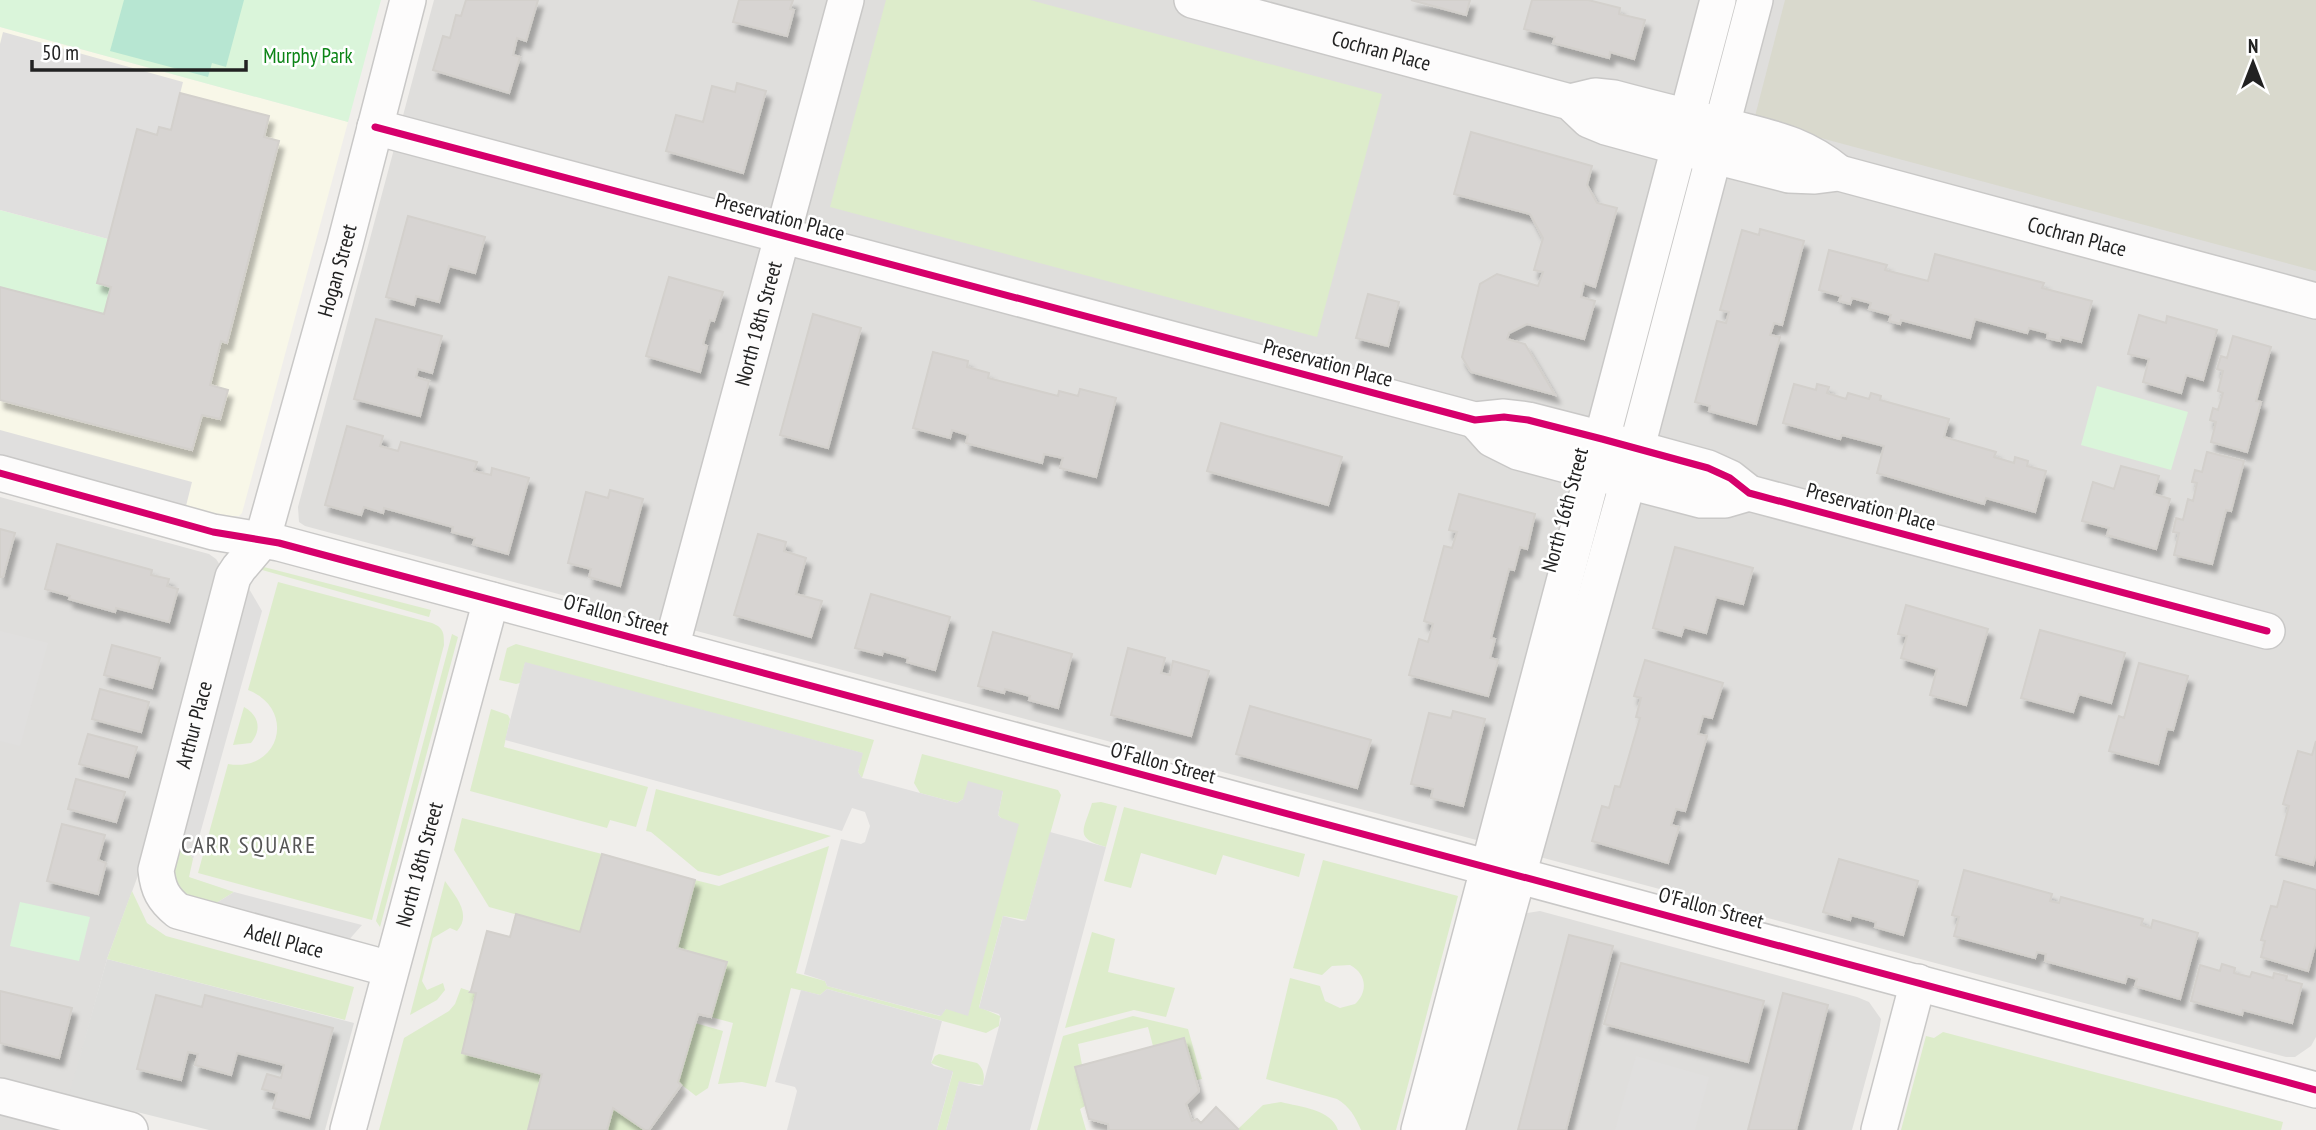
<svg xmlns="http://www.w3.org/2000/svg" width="2316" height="1130" viewBox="0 0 2316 1130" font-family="'PT Sans Narrow',sans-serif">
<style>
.residential{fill:#dfdedc}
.education{fill:#f8f7e8}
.religious{fill:#dededc}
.construction{fill:#d9d9cd}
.grass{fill:#ddeccb}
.park{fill:#daf5da}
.pitch{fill:#b7e6d2}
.parking{fill:#e0dfde}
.building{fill:#d7d4d2;stroke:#d3d0cc;stroke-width:2;filter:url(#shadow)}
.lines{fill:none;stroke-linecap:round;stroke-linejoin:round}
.minor-casing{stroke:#c9c8c7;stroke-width:38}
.minor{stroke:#fdfcfc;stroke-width:35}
.cycleway-casing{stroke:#fff;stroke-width:11}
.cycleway{stroke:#d6006c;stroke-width:7}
.labels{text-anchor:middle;stroke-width:5;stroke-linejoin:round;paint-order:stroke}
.street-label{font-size:21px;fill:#222;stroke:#fff}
.park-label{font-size:21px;fill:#0c8416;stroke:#fff}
.neighbourhood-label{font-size:23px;letter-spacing:2px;fill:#555;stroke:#fff}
</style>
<defs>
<filter id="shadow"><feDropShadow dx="4.5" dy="8" stdDeviation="2" flood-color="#0004"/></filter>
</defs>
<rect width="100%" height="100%" fill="#f0eeeb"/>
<path class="residential" d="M434 0H2316V1037L2311 1046 2295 1057H2286L305 526 299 522 298 507Z
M0 497 209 554 216 559 220 565 143 862 107 959 65 1113 130 1130H0Z
M1540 911 1857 997 1869 1002 1881 1019 1879 1031 1852 1130H1456L1521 914Z"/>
<path class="education" d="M0 27 348 122 242 513 239 516H223L0 455Z"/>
<path class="religious" d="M107 959 354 1023 325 1130H209L69 1095Z"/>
<path class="construction" d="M1785 0H2316V271L1754 120Z"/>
<path class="grass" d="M886 0H1030L1382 94 1317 337 830 207Z
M260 566 431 610 429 617 255 568Z
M278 582 432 623C444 628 444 633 444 645L372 920 198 873 228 764C280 773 297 709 248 690Z
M452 634 458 637 380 927 376 921Z
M516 644 874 740 862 778 858 772 862 753 525 663 520 683 516 684 499 680 507 648Z
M244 707C259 715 262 730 251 743L233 745Z
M491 709 508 715 510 719 504 747 648 787 636 827 610 820 607 828 470 791Z
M922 754 1058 790 1061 795 1026 920 1003 916 979 1007 1000 1016 999 1026 986 1033 827 989 820 995 791 988 766 1087 742 1082 718 1084 733 1023 711 1017 726 962 677 948 695 880 719 886 829 846 796 973 825 981 827 986 940 1016 946 1009 1001 818 998 815 1003 791 963 799 957 803 920 793 914 783Z
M656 789 831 836 719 876 698 871 651 832 646 831Z
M1101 802 1117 806 1106 847C1073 838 1084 830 1092 803Z
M1124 807 1305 854 1299 877 1223 855 1216 875 1141 853 1131 888 1104 881Z
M462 818 602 854 580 932 489 907 454 850Z
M179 837 193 859 189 877 234 892 210 907 195 903 171 884Z
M1323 860 1458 896 1396 1130H1361C1355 1116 1350 1107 1337 1099L1266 1079 1290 978 1320 986 1325 1001 1340 1008 1355 1004C1368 992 1367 974 1350 965L1332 966 1322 975 1293 968Z
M445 881C456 897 472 914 457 931L450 928 433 938 422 981 427 990 443 983 445 990 437 1000 410 1015Z
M132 891 147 923 166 936 354 987 345 1020 107 959Z
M1092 932 1115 939 1108 972 1175 988 1166 1017 1134 1010 1065 1028Z
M461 988 476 993 462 1053 542 1074 528 1130H379L404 1038 449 1011 455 1004Z
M1133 1016 1188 1029 1202 1079 1196 1080 1184 1038 1153 1046 1148 1027 1078 1044 1082 1065 1075 1068 1085 1106 1080 1109 1086 1130H1037L1063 1036Z
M695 1023 723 1031 708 1088 696 1096 678 1082Z
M1943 1032 2283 1122 2281 1130H1901L1926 1036 1934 1038Z
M939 1054 977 1063C984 1069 985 1076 983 1085L959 1082 946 1130H937L953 1072 931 1063 935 1056Z
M1281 1102C1300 1107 1331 1109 1338 1130H1237L1263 1105Z
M613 1108 645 1130H607Z"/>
<path class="park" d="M0 0H381L348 122 0 27Z
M0 210 108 239 97 283 111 287 104 314 0 287Z
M2097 386 2188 412 2171 470 2081 445Z
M20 902 90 917 79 961 10 946Z"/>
<path class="pitch" d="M124 0H244L226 67 212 63 208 77 110 51Z"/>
<path class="parking" d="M3 32 183 82 171 130 159 127 157 135 137 130 108 239 0 210V44Z
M0 430 192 482 186 506 0 455Z
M248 587 262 611 193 859 179 837Z
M0 631 48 643 20 746 0 741Z
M525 662 863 753 858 772 862 778 872 780 957 803 963 799 968 781 1003 791 998 815 1001 818 1019 824 968 1016 946 1009 941 1016 827 986 825 981 804 974 841 839 861 844 865 842 870 826 865 812 852 808 842 831 505 740Z
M1050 832 1106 847 1030 1130H946L959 1081 979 1086 983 1085 1001 1019 999 1014 979 1008 1003 916 1022 921 1026 920Z
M234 892 362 925 347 942 210 907Z
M827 989 942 1021 931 1063 934 1066 953 1071 937 1130H787L797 1091 795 1087 775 1082 801 990 820 995Z
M1636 1056 1709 1077 1695 1130H1615Z"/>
<path class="building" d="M466 0H538L526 41 517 38 513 55 520 57 509 93 433 70 443 36 450 38 456 15 461 16Z
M739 0H793L790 9 794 10 787 36 733 22Z
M1411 0H1470L1466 15Z
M1532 0H1588L1620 8 1619 14 1645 20 1634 59 1610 52 1609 58 1553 43 1555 37 1524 29Z
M737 83 766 91 743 173 666 151 676 115 703 122 712 86 735 92Z
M180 93 269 116 264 137 279 141 227 343 221 341 210 385 228 390 220 419 202 415 192 450 0 400V287L104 314 111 287 97 283 137 129 157 135 159 127 171 130Z
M1471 132 1592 166 1587 185 1597 203 1617 208 1595 287 1584 283 1581 297 1595 301 1584 339 1527 324 1509 333 1507 339 1525 344 1555 395 1471 372 1462 357 1480 284 1497 274 1538 286 1543 272 1534 270 1543 238 1530 214 1454 194Z
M408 216 485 237 475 273 449 266 439 302 416 296 414 305 386 297Z
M1760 229 1804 241 1782 325 1774 323 1770 335 1780 337 1756 424 1709 411 1710 406 1695 402 1717 321 1726 323 1729 312 1720 310 1742 230 1759 235Z
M1829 250 1887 265 1885 270 1928 281 1935 254 2044 283 2042 288 2092 301 2081 342 2061 337 2060 341 2047 338 2048 333 2029 328 2027 333 1975 319 1970 338 1901 320 1900 324 1889 321 1891 315 1869 309 1871 303 1852 298 1850 304 1839 301 1841 296 1819 290Z
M669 277 723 292 714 321 710 320 703 344 707 346 700 372 646 356Z
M1368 294 1399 302 1388 346 1356 338Z
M813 314 861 328 828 448 780 435Z
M2139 315 2166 323 2167 316 2217 330 2203 380 2186 375 2181 393 2143 382 2149 359 2128 354Z
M376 319 442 336 432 373 418 369 416 377 429 381 420 416 354 399Z
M2233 336 2271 347 2256 401 2261 402 2247 452 2211 442 2216 422 2210 420 2213 408 2218 410 2223 393 2218 391 2223 371 2217 369 2221 356 2227 358Z
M933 352 968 361 967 367 989 373 988 378 1058 396 1059 391 1078 396 1080 389 1116 398 1096 477 1060 468 1063 458 1044 454 1042 463 966 443 968 435 952 430 950 438 913 428Z
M1794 384 1816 390 1817 384 1829 387 1827 393 1846 399 1848 393 1869 399 1871 393 1881 396 1880 400 1949 419 1944 437 1996 452 1994 457 2014 463 2015 457 2028 461 2027 466 2046 471 2035 512 1986 498 1984 504 1877 473 1884 446 1842 435 1840 439 1783 423Z
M1221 423 1342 457 1328 505 1207 471Z
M347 426 383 436 380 446 398 451 401 442 477 462 474 471 491 475 492 468 529 478 508 554 473 544 475 538 452 532 453 527 384 508 383 513 364 507 361 515 325 505Z
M2207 452 2244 461 2231 511 2226 510 2212 564 2174 555 2179 533 2173 532 2176 518 2183 520 2188 499 2193 501 2197 483 2192 482 2195 470 2202 472Z
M2121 466 2159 476 2154 494 2170 499 2156 549 2107 535 2109 528 2082 521 2093 482 2114 489Z
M610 490 643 499 620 586 589 577 591 569 568 563 586 492 608 498Z
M1459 494 1535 514 1527 549 1520 547 1514 570 1509 569 1491 638 1495 639 1490 658 1498 660 1488 696 1409 675 1419 639 1428 642 1433 624 1424 621 1444 546 1452 548 1457 532 1449 530Z
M0 529 15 533 3 577H0Z
M758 534 786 542 784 551 806 558 796 594 822 601 811 637 734 615Z
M57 544 152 570 151 575 169 579 167 586 178 589 169 622 116 608 115 612 69 599 70 596 45 589Z
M1675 547 1753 568 1743 604 1716 597 1706 633 1684 627 1681 636 1653 628Z
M871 594 950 617 935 670 907 662 908 658 883 651 882 655 855 648Z
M1906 605 1988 629 1966 705 1930 695 1937 669 1901 658 1907 636 1898 634Z
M2040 630 2125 653 2111 703 2079 694 2073 712 2021 698Z
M993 632 1072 654 1058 708 1029 700 1030 696 1005 689 1004 693 978 686Z
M112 645 160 658 152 688 104 675Z
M1128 648 1165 658 1161 673 1170 675 1173 661 1209 671 1191 736 1111 715Z
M1645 660 1723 683 1712 718 1703 716 1698 734 1707 736 1685 811 1676 809 1671 825 1679 827 1668 863 1592 841 1602 806 1609 808 1615 786 1620 787 1640 718 1636 717 1641 698 1634 696Z
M2139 663 2188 676 2173 730 2167 729 2158 764 2109 751 2119 716 2124 718Z
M100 689 149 702 141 732 92 719Z
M1250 706 1371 740 1357 788 1236 754Z
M1453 711 1485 719 1463 806 1431 798 1433 789 1411 784 1429 713 1451 718Z
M88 734 137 747 128 777 79 764Z
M2316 741V854L2313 865 2276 855 2289 806 2283 804 2298 751 2312 755Z
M76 779 125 792 116 822 68 809Z
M62 824 105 835 98 860 106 863 98 894 47 881Z
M602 854 695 880 677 948 727 962 711 1017 698 1014 678 1082 681 1085 649 1130H645L613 1108 607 1130H528L542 1074 462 1053 476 993 470 992 471 991 487 931 510 937 516 914 580 932Z
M1839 859 1918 881 1903 935 1875 927 1876 922 1851 915 1850 920 1823 912Z
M1964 870 2052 894 2050 901 2059 903 2061 897 2143 919 2141 925 2151 928 2153 920 2198 933 2180 999 2135 986 2137 979 2127 976 2125 983 2045 961 2046 954 2037 952 2035 958 1954 936 1959 917 1952 915Z
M2284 881 2316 890V942L2308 971 2261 957 2265 941 2261 940 2271 906 2277 907Z
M1569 935 1613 946 1566 1130H1518Z
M1621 963 1764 1001 1748 1062 1604 1024Z
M2222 964 2235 968 2234 973 2250 977 2252 972 2273 978 2274 973 2287 976 2286 980 2302 984 2292 1023 2243 1010 2242 1015 2191 1001 2200 965 2220 971Z
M0 991 72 1008 59 1058 0 1043Z
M1783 993 1828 1005 1796 1130H1748Z
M156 995 202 1007 205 995 333 1028 309 1118 273 1108 277 1093 262 1089 267 1074 281 1078 284 1065 237 1053 231 1075 195 1065 198 1054 188 1052 181 1080 137 1069Z
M1184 1038 1199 1091 1186 1104 1192 1121 1197 1119 1201 1123 1216 1107 1238 1129 1237 1130H1109L1108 1124 1089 1119 1075 1067Z"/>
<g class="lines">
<g class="minor-casing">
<g id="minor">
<path id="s1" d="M1192 0 1570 102 1589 120 1606 127 1679 147 1789 175 1815 176 1839 173 2316 301"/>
<path d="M1570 102 1595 96 1614 98C1651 108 1688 117 1725 126 1769 138 1802 142 1839 173"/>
<path d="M375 127 1475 420 1504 417 1528 420 1602 439 1708 468 1730 478 1749 493 2267 631"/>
<path d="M1475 420 1492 439 1518 452 1593 472 1701 500H1725L1749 493"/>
<path d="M0 473 213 532 279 543 559 618 2316 1090"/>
<path id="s2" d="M671 648 846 0"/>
<path id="s3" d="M390 969 178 911C163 899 158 889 156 870L233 577 239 568 262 541 345 244 408 0"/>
<path d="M0 1096 130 1130"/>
<path id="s4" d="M348 1130 491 600"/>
<path d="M1419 1130 1718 0"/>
<path d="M1447 1130 1628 481 1755 0"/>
<path d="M1879 1130 1918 982"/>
</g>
</g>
<use href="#minor" class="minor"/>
<g class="cycleway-casing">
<path id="cycleway" d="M375 127 1475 420 1504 417 1528 420 1602 439 1708 468 1730 478 1749 493 2267 631
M0 473 213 532 279 543 559 618 2316 1090"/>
</g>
<use href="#cycleway" class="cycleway"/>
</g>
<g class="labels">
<g class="street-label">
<text dy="7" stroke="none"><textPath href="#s1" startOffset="196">Cochran Place</textPath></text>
<text transform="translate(780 217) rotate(15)" y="7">Preservation Place</text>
<text dy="7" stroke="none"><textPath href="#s1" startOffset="922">Cochran Place</textPath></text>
<text dy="7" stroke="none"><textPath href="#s3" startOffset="898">Hogan Street</textPath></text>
<text dy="7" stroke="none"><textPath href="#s2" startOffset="336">North 18th Street</textPath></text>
<text transform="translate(1328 363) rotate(15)" y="7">Preservation Place</text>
<text transform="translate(1871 507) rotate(15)" y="7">Preservation Place</text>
<text transform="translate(1565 510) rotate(-75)" y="7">North 16th Street</text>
<text transform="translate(616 615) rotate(15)" y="7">O'Fallon Street</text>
<text dy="7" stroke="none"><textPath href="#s3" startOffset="418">Arthur Place</textPath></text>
<text transform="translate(1163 763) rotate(15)" y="7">O'Fallon Street</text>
<text dy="7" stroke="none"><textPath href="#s4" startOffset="275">North 18th Street</textPath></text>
<text transform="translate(1711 908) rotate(15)" y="7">O'Fallon Street</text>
<text transform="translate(284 941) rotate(15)" y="7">Adell Place</text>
</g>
<g class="park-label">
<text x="308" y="63">Murphy Park</text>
</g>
<g class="neighbourhood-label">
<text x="249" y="853">CARR SQUARE</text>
</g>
</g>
<g transform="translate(2253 63)" stroke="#ffffff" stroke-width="5" paint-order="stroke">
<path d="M0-5L12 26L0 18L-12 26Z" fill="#222222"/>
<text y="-10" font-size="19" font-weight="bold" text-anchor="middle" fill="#222222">N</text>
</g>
<path d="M32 60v10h214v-10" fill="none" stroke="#222222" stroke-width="3.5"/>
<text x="42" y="60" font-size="21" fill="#222222" stroke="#ffffff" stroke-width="5" paint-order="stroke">50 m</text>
</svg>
